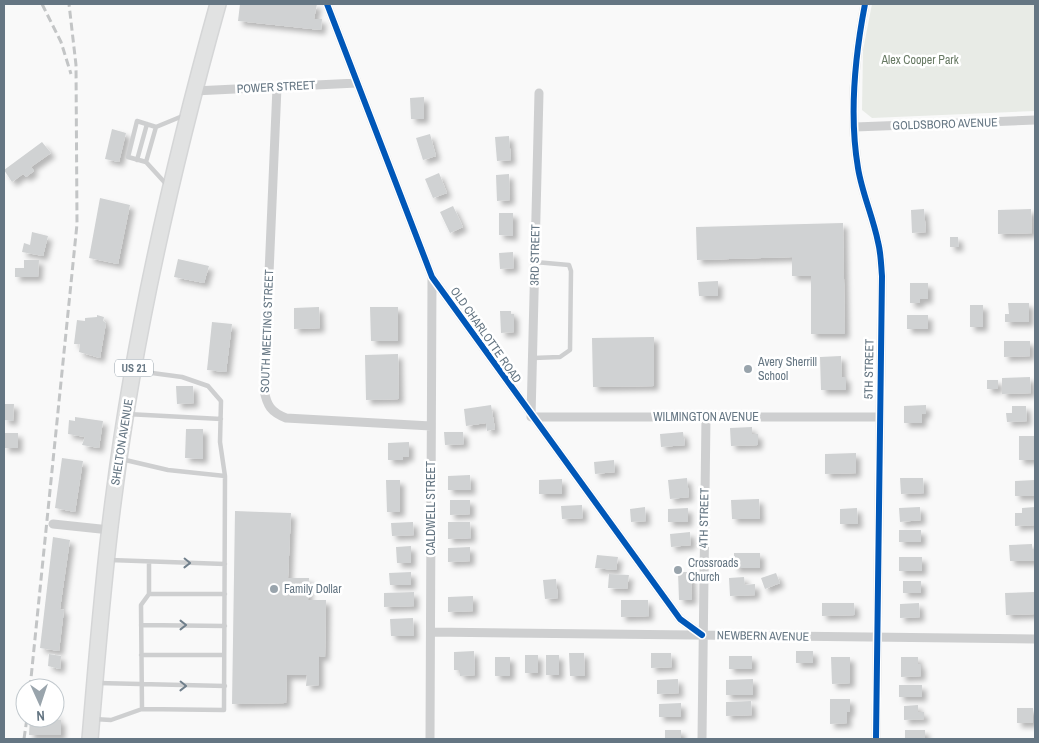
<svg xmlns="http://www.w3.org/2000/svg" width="1039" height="743" viewBox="0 0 1039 743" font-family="'Archivo Narrow',sans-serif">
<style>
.green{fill:#e8ebe6}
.building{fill:#d0d2d3;filter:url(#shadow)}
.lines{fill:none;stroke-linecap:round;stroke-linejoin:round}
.primary-casing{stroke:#d5d6d7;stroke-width:18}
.service{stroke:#cecfd0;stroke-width:4.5}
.minor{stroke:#cecfd0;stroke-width:9}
.primary{stroke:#e1e2e2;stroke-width:15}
.rail{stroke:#c3c5c6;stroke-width:3;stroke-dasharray:8 4;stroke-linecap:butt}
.cycleway-casing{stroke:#fff;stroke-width:9}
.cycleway{stroke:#0057b8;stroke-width:6}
.oneway{stroke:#707f8b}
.poi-dot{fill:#99a4ac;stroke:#fff;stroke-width:2}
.labels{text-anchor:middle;stroke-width:5;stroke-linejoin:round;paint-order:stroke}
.shield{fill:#fff;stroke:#939fa8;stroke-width:1}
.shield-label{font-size:11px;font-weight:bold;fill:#657683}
.park-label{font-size:12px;fill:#687a64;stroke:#fff}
.street-label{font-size:12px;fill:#657683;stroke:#fff}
.poi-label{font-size:12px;fill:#657683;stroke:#fff;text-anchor:start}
</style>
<defs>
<filter id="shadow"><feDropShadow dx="4.5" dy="4.5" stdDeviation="2.5" flood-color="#0004"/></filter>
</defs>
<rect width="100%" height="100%" fill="#f9f9f9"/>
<path class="green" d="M872 4H1035V111L872 118 862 110 863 50Z"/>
<path class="building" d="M240 4H317L314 19H322L321 30 238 21Z
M424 97V119H411L410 98Z
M112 129 126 133 119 162 105 159Z
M430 134 436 156 423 160 416 138Z
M509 136 511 160 497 161 495 137Z
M42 142 51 153 31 167 34 171 26 177 23 174 12 182 4 170Z
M439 173 447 193 433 198 425 179Z
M509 174 510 200 497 201 496 175Z
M100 198 130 205 118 264 89 258Z
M453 206 463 227 450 233 440 212Z
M924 209 926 232 912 233 911 210Z
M1031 209 1032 233 998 234V210Z
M499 213H513V236L499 235Z
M843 223 845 334H811V276H792V257L697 260 696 227Z
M32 232 48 236 43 256 22 252 24 243 30 245Z
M950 237H958L959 247H950Z
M513 252 514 268 500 269 499 253Z
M178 259 209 266 204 283 174 277Z
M24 260H39L38 277H15V268H24Z
M718 281V296H699L698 282Z
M910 283H928V299H920V303H910Z
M1008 303H1029V322H1005V314H1009Z
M970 305H983V327H970Z
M319 307 320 328 294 329V308Z
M370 307H398V341H371Z
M500 311H511V314H514V332L501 333Z
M97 315 104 317 103 321 106 323 100 358 79 352 80 344H74L77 320 85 321V318L97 317Z
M907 315H928V329H907Z
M212 322 232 324 226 372 207 370Z
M654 337V386L593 387 592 338Z
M1004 341H1030V356L1004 357Z
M398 354 399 399 366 400 365 355Z
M841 356 842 377H846V390H821L820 357Z
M1030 377 1031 393 1002 394V378Z
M987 380H998V389H987Z
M176 386H193L194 403 177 404Z
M4 404H14L13 421 4 420Z
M491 405 495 429 487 431 486 423 466 426 464 409Z
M926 405V414H922V423H904V406Z
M1012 406H1026L1027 421 1007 422 1006 413H1012Z
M75 417 103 421 99 448 82 445 85 437 68 434 69 420 75 421Z
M752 427V434H758V445L731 446 730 428Z
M186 429H203V459L185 458Z
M444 432H463L464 444 445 445Z
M683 432 685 445 661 447 660 434Z
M4 433H18V448H4Z
M1019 436H1035V460H1019Z
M409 442V457H403V460H388V443Z
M856 453V473L825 474V454Z
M62 458 83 461 75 512 55 508Z
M614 460 615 472 595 474 594 462Z
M470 475 471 490H448V476Z
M687 478 689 497 670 499 668 480Z
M900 478H923L924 493 901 494Z
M562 479V494H539V480Z
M386 480H400V512H387Z
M1035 480V496H1015V481Z
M759 499 760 519H732L731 500Z
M450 500H470V514L450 515Z
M582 505 583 518 562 519 561 506Z
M645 507 646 521 631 522 630 509Z
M920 507 921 520 900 522 899 508Z
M1035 507V525L1015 526V513H1022V508Z
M688 508V522H668V509Z
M857 508 858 524H840V509Z
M235 511 291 513 288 578H309L308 600H326L325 657 319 656V685L306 686 307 675H287L286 703 232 704Z
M413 522 414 535 392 536 391 523Z
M448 522H470L471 538 448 539Z
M899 530H921V542H899Z
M690 532 691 545 671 547 670 534Z
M53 537 70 540 60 609 64 610 59 651 40 648Z
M1032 544V549H1035V561H1010L1009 545Z
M411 546V563H397L396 547Z
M470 547V561L448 562V548Z
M734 553H760V568H734Z
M597 555 618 557 616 570 595 568Z
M899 557H922V571H899Z
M411 572V585H390L389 573Z
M678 572H691L692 600H679Z
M776 573 780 583 765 589 761 578Z
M609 574 629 575 627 589 608 588Z
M744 577 745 585 755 584V595L730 596 729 578Z
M556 579 558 598 545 599 543 580Z
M903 581H921V593H903Z
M414 592V606L384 607V593Z
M1035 592V614L1006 615 1005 593Z
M473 596V611L448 612V597Z
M621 600H648L649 616 621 617Z
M822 603H854L855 615 822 616Z
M919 603 920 617 900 618V604Z
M413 618 414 636H391L390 619Z
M474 651 475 675 460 676V670H454V652Z
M796 651H813V663H796Z
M569 653H584L585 676H570Z
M651 653H671L672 667 651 668Z
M49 654 61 656 60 669 48 666Z
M525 655H538V673H525Z
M546 655H559V675H546Z
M729 656H752V669H729Z
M495 657H510V676H495Z
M831 657H850V683L832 684Z
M901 657H918V664H921V676L901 677Z
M678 679 679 693 657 694V680Z
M753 679V695H726V680Z
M899 685H922V697H899Z
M830 699H850V712H847V723L830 724Z
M751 701 752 715 726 716V702Z
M681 703V717H659V704Z
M918 705V712H924V719L904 720V706Z
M1017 708H1033V723H1017Z
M55 712H57V720H61V735H29L30 718H55Z
M665 730H681V739H665Z
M905 730H925V739H905Z"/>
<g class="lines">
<g class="primary-casing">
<path id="primary" d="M90 739C97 658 103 576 114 495 135 329 173 165 218 4"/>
</g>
<path class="service" d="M137 160 147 124
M146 162 156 127
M167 185 146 162 128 157 137 121 156 127 185 115
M533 358 560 357 570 350 571 271 569 265 535 262
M137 371 182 377 208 386 221 401 220 442 225 476
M127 414 221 419
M110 560 225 564
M149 594H225
M141 625 225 626
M141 655H224
M98 683 225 686
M142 709 141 605 149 594V563
M94 719 111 720 142 709 224 710 225 476 168 470 121 459"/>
<path class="minor" d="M327 4 432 277 680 619 702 635
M865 4C855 56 849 115 858 168 862 193 873 217 878 242 881 253 881 265 882 276L876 739
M277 87 264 390C267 406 271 412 286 418L431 426
M194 91 357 83
M539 93 531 417H880
M855 127 1035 120
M53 524 110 530
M431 632 1035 639
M430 739 432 277
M702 739 706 416"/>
<use href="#primary" class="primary"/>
<path class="rail" d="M42 4 61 42 71 74
M30 688 77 224 76 65 69 4
M24 739 27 718"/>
<g class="cycleway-casing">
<path id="cycleway" d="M327 4 432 277 680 619 702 635
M865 4C855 56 849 115 858 168 862 193 873 217 878 242 881 253 881 265 882 276L876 739"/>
</g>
<use href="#cycleway" class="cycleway"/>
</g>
<defs><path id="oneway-chevron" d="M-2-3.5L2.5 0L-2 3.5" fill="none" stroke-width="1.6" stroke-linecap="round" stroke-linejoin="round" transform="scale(1.25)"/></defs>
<g class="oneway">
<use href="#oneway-chevron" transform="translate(187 563) rotate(1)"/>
<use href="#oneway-chevron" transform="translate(183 625)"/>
<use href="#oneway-chevron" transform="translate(183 686) rotate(1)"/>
</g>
<g class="poi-dot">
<circle cx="748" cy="369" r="5"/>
<circle cx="678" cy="570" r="5"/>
<circle cx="274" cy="589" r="5"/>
</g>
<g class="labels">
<rect class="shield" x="115" y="359.5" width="38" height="17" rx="4"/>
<g class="shield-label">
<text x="134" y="372">US 21</text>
</g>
<g class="park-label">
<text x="920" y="64">Alex Cooper Park</text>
</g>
<g class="street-label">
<text transform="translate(276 87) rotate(-3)" y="4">POWER STREET</text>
<text transform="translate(945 124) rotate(-2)" y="4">GOLDSBORO AVENUE</text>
<text transform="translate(535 255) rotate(-89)" y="4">3RD STREET</text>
<text transform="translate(267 331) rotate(-88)" y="4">SOUTH MEETING STREET</text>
<text transform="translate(486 335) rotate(55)" y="4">OLD CHARLOTTE ROAD</text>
<text transform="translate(869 369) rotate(-89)" y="4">5TH STREET</text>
<text x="706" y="421">WILMINGTON AVENUE</text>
<text transform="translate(122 442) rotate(-81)" y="4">SHELTON AVENUE</text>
<text transform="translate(431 508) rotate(-90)" y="4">CALDWELL STREET</text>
<text transform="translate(704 518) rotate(-89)" y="4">4TH STREET</text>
<text transform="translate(763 636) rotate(1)" y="4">NEWBERN AVENUE</text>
</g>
<g class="poi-label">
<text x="758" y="366">Avery Sherrill<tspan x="758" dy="14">School</tspan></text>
<text x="688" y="567">Crossroads<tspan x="688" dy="14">Church</tspan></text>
<text x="284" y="593">Family Dollar</text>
</g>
</g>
<rect width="1039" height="743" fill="none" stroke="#657683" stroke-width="10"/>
<g transform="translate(40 703) rotate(177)"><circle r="24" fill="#ffffff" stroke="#c1c8cd"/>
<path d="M0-4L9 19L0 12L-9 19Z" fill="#99a4ac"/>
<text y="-8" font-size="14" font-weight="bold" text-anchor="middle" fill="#657683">N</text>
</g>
</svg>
